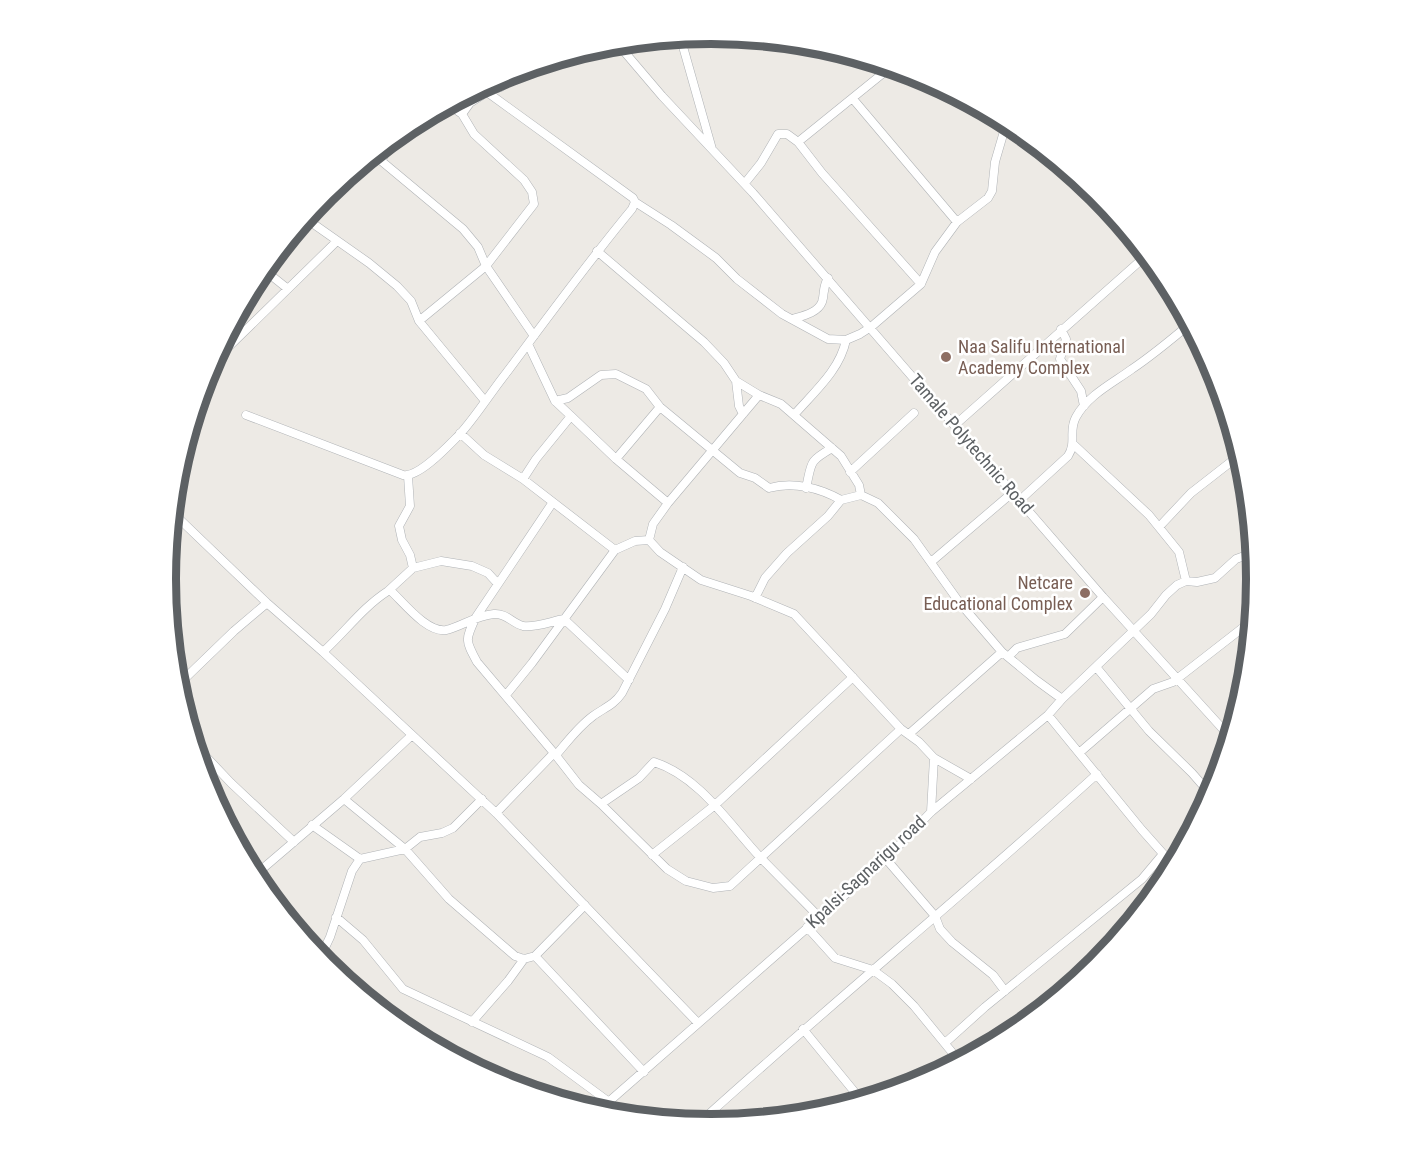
<svg xmlns="http://www.w3.org/2000/svg" width="1423" height="1158" viewBox="0 0 1423 1158" font-family="'Roboto Condensed',sans-serif">
<style>
.lines{fill:none;stroke-linecap:round;stroke-linejoin:round}
.minor-casing{stroke:#b0b3b6;stroke-width:9}
.minor{stroke:#fff;stroke-width:8}
.education-dot{fill:#8d6e63;stroke:#fff;stroke-width:2}
.labels{text-anchor:middle;stroke-width:5;stroke-linejoin:round;paint-order:stroke}
.education-label{font-size:18px;fill:#785e54;stroke:#fff;text-anchor:start}
.street-label{font-size:18px;fill:#5d6164;stroke:#fff}
.rim{fill:none;stroke:#5d6164;stroke-width:8}
</style>
<rect width="100%" height="100%" fill="#edeae5"/>
<g class="lines">
<g class="minor-casing">
<path id="minor" d="M680 36 712 149
M616 42 662 96 753 193 1103 597 1231 738
M853 99 957 222
M462 114 470 103 487 92 501 87 520 69
M798 142 892 66
M373 154 463 229 478 247 486 266 534 336
M381 161 396 135
M745 183 761 163 778 134H787L798 142 822 173 921 284
M635 202 671 225 716 258 737 279 782 314 828 339 846 340 860 334 871 327 921 284 935 252 957 222 988 198 992 191 995 162 1007 121
M305 218 369 263 397 286 411 301 419 321 485 401
M597 251 704 342 724 363 736 381 739 406 743 414
M263 269 288 289
M792 319C802 316 818 313 822 302 825 293 822 289 828 278
M419 321 486 266 534 204 532 192 524 180 474 134 462 114 448 104
M1061 329 1066 339 1060 359 1081 391 1084 406
M210 365 337 241
M736 381 759 395 781 404 841 456 859 485 861 495
M555 401 568 398 601 375 616 374 646 389 660 407 740 473 755 478 769 488C793 481 820 488 841 500
M246 415 403 475C419 478 449 445 460 434 477 415 491 392 507 372 548 317 588 262 632 209L635 202 633 198 487 92
M794 415C814 392 840 370 846 340
M571 416 616 459 668 503
M955 425 1148 254
M460 433 484 455 523 479 615 550
M1073 444 1149 515 1179 552 1186 581
M616 459 660 407
M850 472 914 413
M408 476 410 506 399 526 402 540 410 555 413 568
M523 479 536 459 571 416 555 401 528 344
M806 488C812 462 808 462 832 448
M1020 500 1068 456C1077 442 1068 431 1076 417 1088 395 1113 383 1132 369 1153 355 1172 339 1191 323
M553 502 476 617C465 640 465 640 477 662L554 753 579 785 601 804 667 869 686 881 713 888 730 886 901 729
M172 512 267 603 323 652 496 813 698 1023
M1159 527 1191 493 1241 454
M649 540 660 552 701 580 751 596 794 614 901 729 919 742 934 758 971 779
M931 562 1012 493
M388 591 413 568 441 561 472 566 488 573 498 584
M755 598 765 578 787 553 828 516 841 500 861 495 878 503 914 539 959 602 1002 652 1036 680 1062 699
M323 652C346 631 363 607 388 591H391C404 603 427 633 446 630 461 627 474 616 494 614 506 613 512 623 523 626 535 628 552 621 564 619L629 680
M1008 657 1017 648 1065 634 1103 597
M1097 668 1149 731 1192 773 1212 796
M176 687 234 631 267 603
M506 695 532 663 615 550 635 541 649 540 653 524 668 503 759 395
M1048 715 1142 830 1174 866
M909 734 1002 652
M194 744 231 783 294 842
M1079 753 1153 689 1173 682 1254 619
M556 755C568 741 578 727 593 716 604 708 614 705 622 693L665 609 683 567
M344 799 405 849 449 899 515 956 524 959 535 956 585 905
M601 804 639 778 654 762C700 777 729 824 760 857 779 877 800 897 819 917
M931 812 934 758
M496 813 554 753
M312 825 360 859
M652 855 715 805 853 677
M886 859 935 916 940 929 952 942 993 975 1005 991
M254 876 344 799 412 735
M336 917 363 940 403 989 548 1057 609 1102
M807 927 835 958 873 970 892 984 914 1006 960 1062
M535 956 644 1072
M320 958 330 937 352 871 360 859 405 849 420 837 442 833 453 828 482 799
M472 1022 508 981 524 959
M803 1029 862 1101
M945 1043 985 1007 1142 879 1163 854
M597 1112 886 859 931 812 1048 715 1062 699 1151 614 1166 595 1177 585 1186 581 1197 582 1215 578 1236 559 1255 552
M698 1124C829 1005 966 893 1097 774"/>
</g>
<use href="#minor" class="minor"/>
</g>
<g class="education-dot">
<circle cx="946" cy="357" r="6"/>
<circle cx="1085" cy="593" r="6"/>
</g>
<g class="labels">
<g class="education-label">
<text x="958" y="353">Naa Salifu International<tspan x="958" dy="21">Academy Complex</tspan></text>
<text x="1073" y="589" text-anchor="end">Netcare<tspan x="1073" dy="21">Educational Complex</tspan></text>
</g>
<g class="street-label">
<text transform="translate(971 444) rotate(49)" y="6">Tamale Polytechnic Road</text>
<text transform="translate(866 872) rotate(-43)" y="6">Kpalsi-Sagnarigu road</text>
</g>
</g>
<path d="M0 0H1423V1158H0ZM176 579a535 535 0 1 1 1070 0a535 535 0 1 1-1070 0Z" fill="#fff" fill-rule="evenodd"/>
<path class="rim" d="M176 579a535 535 0 1 1 1070 0a535 535 0 1 1-1070 0Z"/>
</svg>
